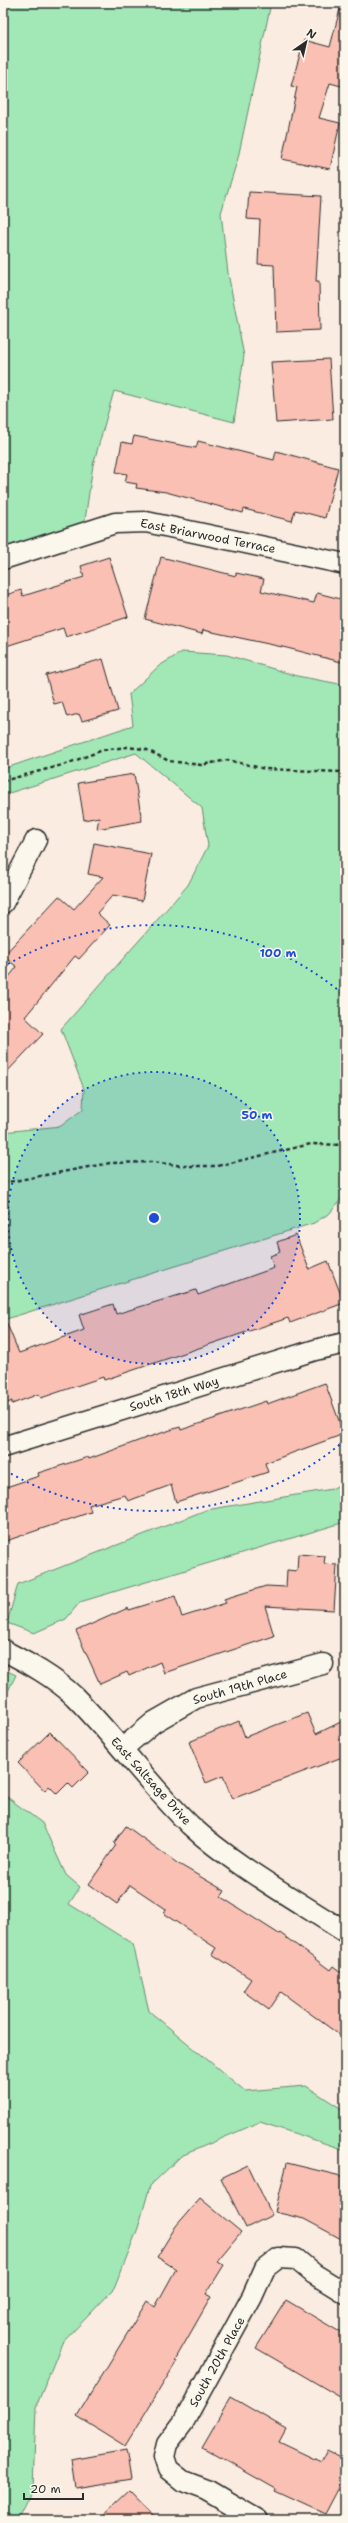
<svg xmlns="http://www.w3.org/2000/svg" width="348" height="2523" viewBox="0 0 348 2523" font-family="'Shantell Sans',sans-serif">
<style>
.green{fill:#a1e8b6;stroke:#668a70}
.building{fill:#fac0b3;stroke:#2b2b2b}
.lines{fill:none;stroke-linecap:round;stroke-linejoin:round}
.minor-casing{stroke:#2b2b2b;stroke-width:23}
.path{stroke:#2b2b2b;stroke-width:2.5;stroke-dasharray:4 3;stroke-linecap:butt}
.minor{stroke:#fbf7ec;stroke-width:20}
.ring{fill:none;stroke:#1d4ed8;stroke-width:2;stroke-dasharray:2 4}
.labels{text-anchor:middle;stroke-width:3;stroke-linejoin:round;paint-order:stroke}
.street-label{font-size:12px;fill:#2b2b2b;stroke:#fbf7ec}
.centre{fill:#1d4ed8;stroke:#fbf7ec;stroke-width:2}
.ring-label{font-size:12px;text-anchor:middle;font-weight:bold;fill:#1d4ed8;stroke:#fbf7ec;stroke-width:3;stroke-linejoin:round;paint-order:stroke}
</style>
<rect width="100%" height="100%" fill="#fbece1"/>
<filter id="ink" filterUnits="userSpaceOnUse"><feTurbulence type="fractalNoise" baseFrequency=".025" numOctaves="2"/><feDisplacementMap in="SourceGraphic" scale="8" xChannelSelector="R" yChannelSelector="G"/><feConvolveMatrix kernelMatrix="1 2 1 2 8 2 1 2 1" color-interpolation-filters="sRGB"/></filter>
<g filter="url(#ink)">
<path class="green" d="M3 3H271L238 158 221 213 228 273 244 356 234 422 114 391 93 465 83 534 3 559Z
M182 652 227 655 297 676 345 685V1194L330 1213 314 1223 3 1320V1132L61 1126 83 1109 84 1089 61 1029 188 885 208 846 202 808 136 753 3 795V769L133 725 129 694 159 666Z
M345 1481V1522L80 1602 66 1619 34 1633 7 1623 18 1584 206 1510 332 1489Z
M3 1669 16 1675 3 1701Z
M3 1794 42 1823 66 1875 80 1887 69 1904 133 1944 149 2011 245 2091 306 2086 345 2111V2150L260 2122 181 2156 150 2186 138 2228 114 2289 62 2343 36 2407 33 2488 17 2520H3Z"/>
<path class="building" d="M340 9 345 10V87L330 83 319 118 340 123 330 169 282 159 297 87 291 86 304 40 330 47Z
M249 192 321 196 316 281H319L320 330 276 332 274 265 258 264 260 220 247 219Z
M329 359 333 419 276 423 271 362Z
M134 436 196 448 198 441 274 460 276 451 338 468 325 518 295 510 292 521 244 509 243 513 166 492 136 488 137 484 125 482 127 474 116 472 122 442 132 444Z
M109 557 128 617 66 637 63 628 3 647V596L21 590 23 596 84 577 81 566Z
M161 557 236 576V573L264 579 261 591 314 603 317 593 345 600V663L287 648 203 630 202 634 145 619Z
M103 659 118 711 82 721 79 714 67 717 62 702 54 704 46 675Z
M134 774 142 821 97 829 99 817 84 820 78 783Z
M94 843 151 854 142 901 113 895 97 913 110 925 79 959 75 956 25 1017 43 1034 3 1076V984L17 967 3 956 59 896 74 909 103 877 88 874Z
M296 1235 309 1269 328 1261 344 1303 290 1323 288 1318 104 1380 103 1377 41 1398 39 1394 12 1404V1401L3 1405V1314L19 1353 84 1330 79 1315 113 1304 116 1314 196 1290 198 1295 274 1268 270 1256 280 1252 277 1242Z
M325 1383 344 1434 265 1463 268 1472 176 1502 171 1485 128 1501 125 1495 89 1505 91 1512 3 1542V1488L39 1476 38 1473 88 1457 89 1459 146 1438 180 1427 181 1430 266 1401 267 1404Z
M298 1554 325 1556 324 1564 337 1565 334 1610 265 1606 274 1636 164 1673 160 1662 129 1676 127 1672 100 1684 76 1631 128 1608 129 1610 175 1596 182 1617 226 1603 224 1599 266 1586 286 1587 287 1570 297 1571Z
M307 1713 316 1734 345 1720V1756L232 1799 223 1776 206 1783 189 1742 239 1721 245 1737Z
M50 1732 89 1772 73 1788 68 1783 57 1794 49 1786 45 1791 18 1763Z
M126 1826 177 1863 225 1891 221 1897 279 1934 280 1933 330 1970 333 1966 345 1975V2039L281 1992 269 2010 243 1991 251 1979 212 1954 216 1948 164 1914 166 1909 130 1885 117 1904 89 1884 116 1845 114 1843Z
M287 2163 345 2177V2241L304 2219 275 2212Z
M248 2165 272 2215 246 2228 221 2178Z
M200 2198 241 2232 217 2261 224 2265 206 2294 211 2297 175 2360 177 2361 125 2446 77 2416 147 2301 155 2307 176 2269 157 2257 176 2226Z
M286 2300 345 2335V2400L256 2348Z
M231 2397 286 2429 279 2442 321 2462 327 2450 345 2459V2476L325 2514 275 2491 276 2489 202 2447Z
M126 2450 131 2479 75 2488 71 2460Z
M129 2491 157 2520H98Z"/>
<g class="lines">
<g class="minor-casing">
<path id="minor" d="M3 559 115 523 146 522 345 564
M3 903 36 840
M3 1447 315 1350 345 1343
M3 1650C28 1663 54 1677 74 1696 115 1737 149 1785 190 1825 232 1864 296 1900 345 1932
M122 1749 154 1722 196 1698 323 1664
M258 2520 207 2490 183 2481 168 2469 164 2457 167 2444 183 2423 252 2297 265 2268 278 2258 296 2259 314 2274 345 2293"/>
</g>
<path class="path" d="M3 781 66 764 103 750 127 747 145 749 169 761 201 765 228 760 265 769 340 772 345 776
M3 1183 110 1163 152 1162 185 1166H217L311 1144 345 1145"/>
<use href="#minor" class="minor"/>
</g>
</g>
<circle cx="154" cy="1218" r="146" fill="#1d4ed8" fill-opacity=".12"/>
<g class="ring">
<circle cx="154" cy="1218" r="146"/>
<path d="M344 1441A293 293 0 0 1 3 1469M3 967A293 293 0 0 1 344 995"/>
</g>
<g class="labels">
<g class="street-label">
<text transform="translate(208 536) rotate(11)" y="4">East Briarwood Terrace</text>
<text transform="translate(174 1394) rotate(-17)" y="4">South 18th Way</text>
<text transform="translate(240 1687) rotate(-16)" y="4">South 19th Place</text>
<text transform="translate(151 1781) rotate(48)" y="4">East Saltsage Drive</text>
<text transform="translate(217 2362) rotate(-61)" y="4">South 20th Place</text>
</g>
</g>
<circle cx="154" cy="1218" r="6" class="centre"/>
<g class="ring-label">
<text x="278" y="957">100 m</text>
<text x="257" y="1119">50 m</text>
</g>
<rect width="348" height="2523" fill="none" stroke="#fbf7ec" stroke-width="16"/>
<rect x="8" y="8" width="332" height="2507" fill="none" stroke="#2b2b2b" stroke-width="1.5" filter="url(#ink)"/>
<g transform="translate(306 42) rotate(34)" stroke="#fbf7ec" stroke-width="3" paint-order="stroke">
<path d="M0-3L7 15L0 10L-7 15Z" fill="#2b2b2b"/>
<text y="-6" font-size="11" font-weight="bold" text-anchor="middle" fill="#2b2b2b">N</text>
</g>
<path d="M24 2493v6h59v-6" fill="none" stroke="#2b2b2b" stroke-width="2"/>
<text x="30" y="2493" font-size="12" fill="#2b2b2b" stroke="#fbf7ec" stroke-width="3" paint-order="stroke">20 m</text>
</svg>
